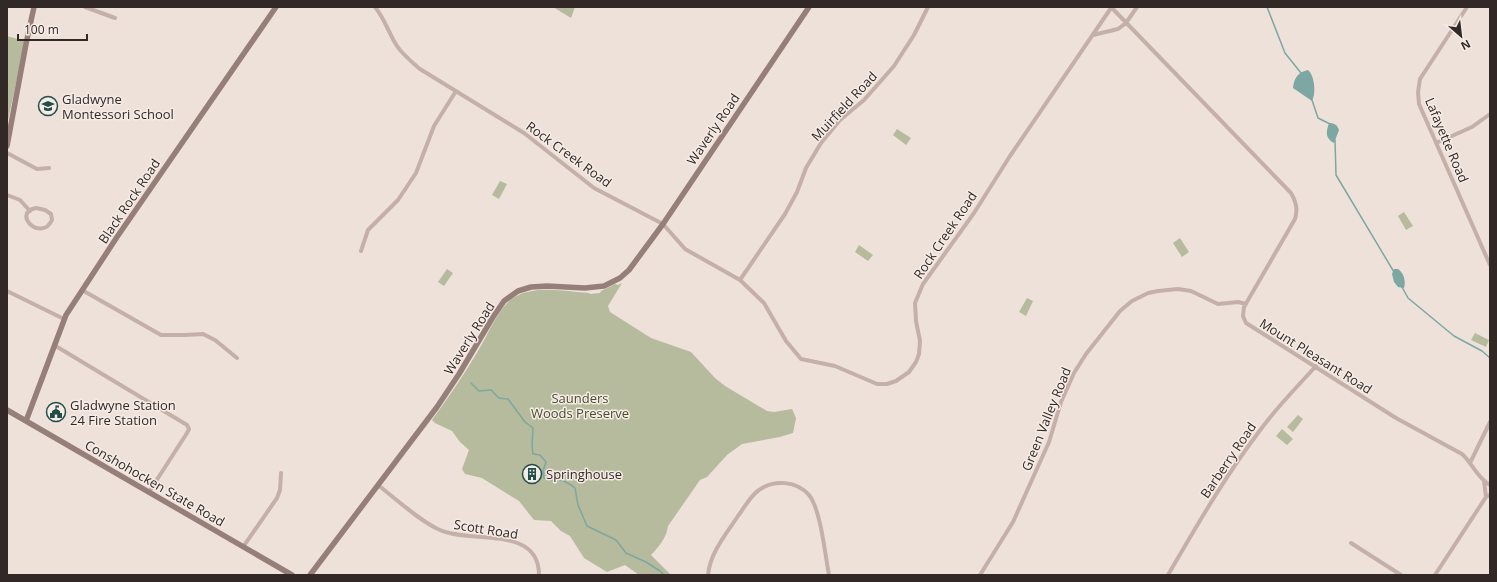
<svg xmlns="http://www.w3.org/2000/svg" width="1497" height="582" viewBox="0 0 1497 582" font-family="'Open Sans',sans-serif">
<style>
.green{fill:#b5bb9c}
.water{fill:#7da7a2}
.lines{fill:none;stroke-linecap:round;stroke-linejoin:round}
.stream{stroke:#7da7a2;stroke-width:1.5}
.street{stroke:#c4b0a8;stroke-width:4}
.secondary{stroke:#977f79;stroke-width:5.5}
.labels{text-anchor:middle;stroke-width:3;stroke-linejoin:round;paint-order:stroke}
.poi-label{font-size:13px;fill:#322927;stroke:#f6ece6;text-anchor:start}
.street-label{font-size:13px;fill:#322927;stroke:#f6ece6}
.park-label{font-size:13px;fill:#474d2e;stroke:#f6ece6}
</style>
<rect width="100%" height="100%" fill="#eee1da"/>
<path class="green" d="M553 7H575L571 18Z
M7 36 25 41 7 125Z
M897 129 911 138 906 145 893 135Z
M500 181 507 184 499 199 492 195Z
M1404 212 1413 226 1406 230 1398 216Z
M1180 238 1189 252 1182 257 1173 243Z
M859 245 873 255 868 261 855 252Z
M447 269 453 273 444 286 438 282Z
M622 283 608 306 610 312 651 338 691 352 715 378 725 386 767 411 774 412 792 409 796 418 793 433 780 437 742 444 727 455 707 477 700 480 668 526C667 537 658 548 651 555L671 575H639L625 565 607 572 584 558 570 536 561 531 551 521 534 520 519 501 482 478 465 474 462 469 469 450 460 442 452 431 435 423 432 420C448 398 464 375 478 351 488 335 495 315 509 301 514 297 521 293 528 292 543 287 572 292 589 293L590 294 600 293 601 291 615 284 618 285Z
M1027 298 1033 301 1026 316 1019 312Z
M1475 333 1489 340 1486 347 1471 340Z
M1298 415 1303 419 1293 432 1287 427Z
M1282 429 1293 439 1287 445 1276 436Z"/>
<path class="water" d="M1308 70C1315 76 1316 94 1312 101L1293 88C1294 78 1298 72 1308 70Z
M1329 123C1335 123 1337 125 1339 130L1334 143C1325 138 1326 132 1329 123Z
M1394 269H1398C1404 273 1406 281 1404 288L1398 287 1394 282 1392 274Z"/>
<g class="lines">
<path class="stream" d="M1267 7 1285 53 1301 73
M1312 100 1318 118 1330 124
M1335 140 1336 175 1394 272
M1402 287 1408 298 1454 336 1482 351 1490 358
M471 383 479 391 491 390C500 398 495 398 508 399L525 422 533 428 532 445 533 454 540 455 546 462 543 471 544 478 548 480C559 478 567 481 575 488L578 505 587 526 616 540 626 553 646 562 660 571 664 575
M534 475 539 471 544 473"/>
<path class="street" d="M85 7 115 18
M375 7C385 19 389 34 397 46 403 55 412 62 420 69L524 133 594 188 663 224 685 249 740 280 764 303 786 341 801 359 835 366 877 384H887L896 381 909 372 916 362 919 354 920 341 916 321 915 303 923 284 974 213 1010 156 1111 8
M1111 7 1291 193C1296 202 1298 209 1295 219L1244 307 1243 316 1246 323 1396 418 1462 454C1473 464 1477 478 1490 485
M1467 7 1420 79 1418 92 1419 104 1490 265
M1093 35 1118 29 1126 23 1137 7
M1436 143 1472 127 1490 114
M7 153 37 169 49 168
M7 195 20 200 30 211
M36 208 45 210 51 214 52 220C41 243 11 213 36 208Z
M361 251 368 230 398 200 416 173 434 126 456 91
M740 280 785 214 797 192 806 168 821 143 840 120 864 100 894 66 914 35 928 7
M82 290 161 335H185L203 334 215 340 237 358
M7 291 64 319
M54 345 187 425 189 429 187 433 149 492
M1470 463 1490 422
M1484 481 1486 497
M378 485C396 499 421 522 440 530 471 544 539 525 539 575
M1351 543 1401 575
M243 547 277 498 280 490 281 473
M708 575C710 553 726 534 738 516 745 507 750 496 759 490 774 479 797 481 809 495 821 510 825 555 829 575
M980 575 1013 522 1049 442 1061 402 1074 373 1086 354 1120 311 1132 301 1148 293 1158 291 1178 289 1191 291 1218 304 1238 302 1246 304
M1168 575C1196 527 1224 478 1258 433 1275 409 1296 388 1316 366
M1435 575 1486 497 1490 495"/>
<path class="secondary" d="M7 146 26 44 34 7
M7 410 292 575
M26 421 66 315 117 237 276 7
M310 575 437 407 459 374 493 317 504 301 518 291 531 287 547 286 585 288 604 286 620 278 629 270 663 224 809 7"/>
</g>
<defs>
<g id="school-ring" transform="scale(1)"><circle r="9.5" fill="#f6ece6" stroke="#224e4a" stroke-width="1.5"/><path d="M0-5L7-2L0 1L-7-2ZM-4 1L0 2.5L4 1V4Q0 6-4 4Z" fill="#224e4a"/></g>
<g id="civic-ring" transform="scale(1)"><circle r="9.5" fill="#f6ece6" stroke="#224e4a" stroke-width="1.5"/><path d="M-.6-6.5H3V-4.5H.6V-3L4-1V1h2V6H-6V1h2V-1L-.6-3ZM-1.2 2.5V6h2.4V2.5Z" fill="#224e4a"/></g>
<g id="building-ring" transform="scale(1)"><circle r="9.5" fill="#f6ece6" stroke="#224e4a" stroke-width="1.5"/><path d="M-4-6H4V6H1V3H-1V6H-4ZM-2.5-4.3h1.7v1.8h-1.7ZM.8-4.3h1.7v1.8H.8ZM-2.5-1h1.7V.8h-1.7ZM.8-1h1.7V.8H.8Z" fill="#224e4a"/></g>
</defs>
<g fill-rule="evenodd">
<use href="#school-ring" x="48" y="106"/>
<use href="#civic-ring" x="56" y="412"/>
<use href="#building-ring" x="532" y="474"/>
</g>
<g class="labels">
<g class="poi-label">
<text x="62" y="104">Gladwyne<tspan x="62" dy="15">Montessori School</tspan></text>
<text x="70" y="410">Gladwyne Station<tspan x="70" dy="15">24 Fire Station</tspan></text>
<text x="546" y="479">Springhouse</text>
</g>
<g class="street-label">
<text transform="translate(844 106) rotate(-47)" y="5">Muirfield Road</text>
<text transform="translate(713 129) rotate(-56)" y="5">Waverly Road</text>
<text transform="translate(1447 140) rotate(67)" y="5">Lafayette Road</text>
<text transform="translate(569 154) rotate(36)" y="5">Rock Creek Road</text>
<text transform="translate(129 201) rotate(-56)" y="5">Black Rock Road</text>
<text transform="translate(945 235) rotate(-56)" y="5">Rock Creek Road</text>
<text transform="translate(469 338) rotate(-58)" y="5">Waverly Road</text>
<text transform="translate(1316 356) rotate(32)" y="5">Mount Pleasant Road</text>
<text transform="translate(1046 419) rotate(-68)" y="5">Green Valley Road</text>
<text transform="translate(1228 460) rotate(-56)" y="5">Barberry Road</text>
<text transform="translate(155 483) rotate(30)" y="5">Conshohocken State Road</text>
<text transform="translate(486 529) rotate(9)" y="5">Scott Road</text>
</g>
<g class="park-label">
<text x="580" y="403">Saunders<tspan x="580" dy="15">Woods Preserve</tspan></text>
</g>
</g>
<rect width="1497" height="582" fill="none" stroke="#322927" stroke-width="16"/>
<g transform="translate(1461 36) rotate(152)" stroke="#f6ece6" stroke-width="3" paint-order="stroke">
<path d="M0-3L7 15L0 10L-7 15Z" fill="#322927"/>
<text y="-6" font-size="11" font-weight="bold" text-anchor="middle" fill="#322927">N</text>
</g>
<path d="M18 34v6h69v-6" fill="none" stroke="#322927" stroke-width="2"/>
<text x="24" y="34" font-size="12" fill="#322927" stroke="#f6ece6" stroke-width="3" paint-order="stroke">100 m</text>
</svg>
